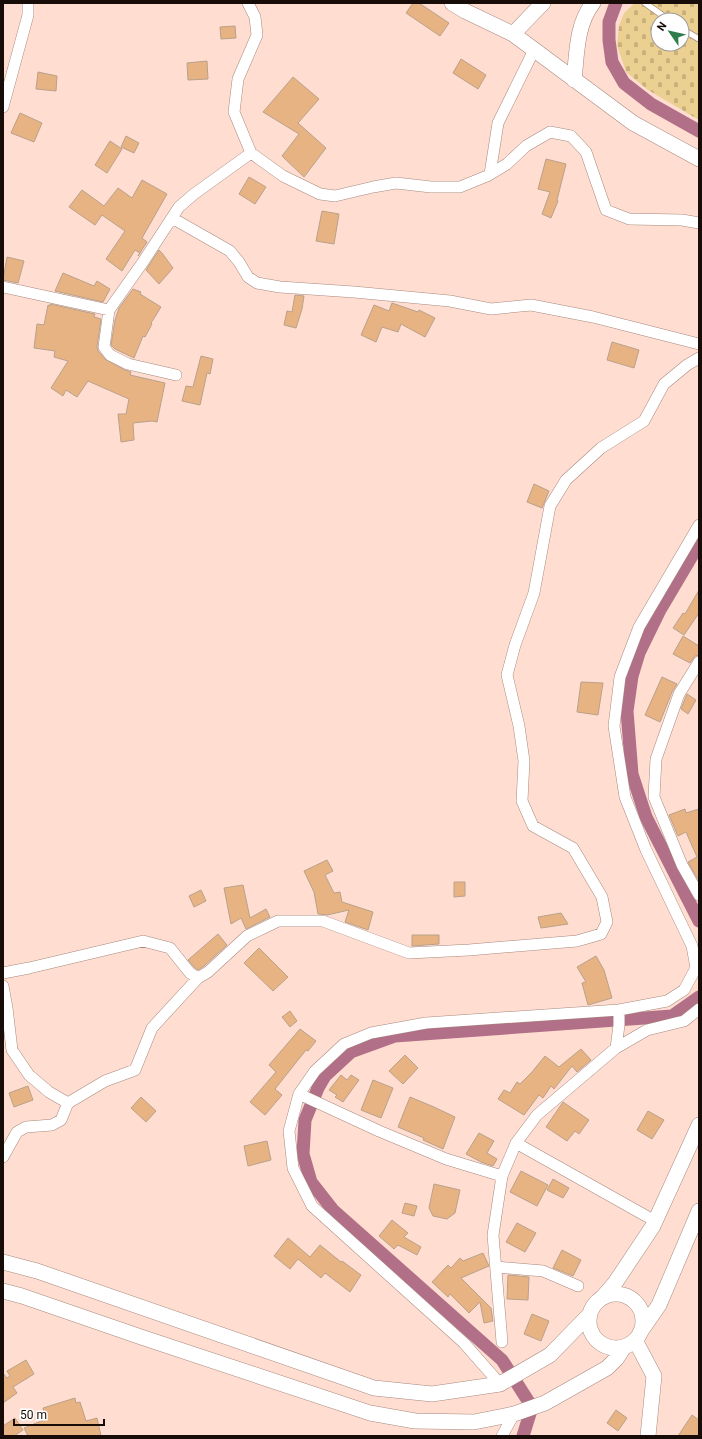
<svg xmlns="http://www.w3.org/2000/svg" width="702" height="1439" viewBox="0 0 702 1439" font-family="Roboto,sans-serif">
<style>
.cemetery{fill:url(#cemetery-stones);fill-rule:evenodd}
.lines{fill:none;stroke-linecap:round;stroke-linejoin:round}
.canal{stroke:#b27088;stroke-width:13}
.building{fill:#e8b383;stroke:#b9a18b}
.lane-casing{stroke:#a8897e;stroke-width:7}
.street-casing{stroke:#a8897e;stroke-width:12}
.secondary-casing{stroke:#a8897e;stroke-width:16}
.lane{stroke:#fff;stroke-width:5.5}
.street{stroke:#fff;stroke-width:11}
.secondary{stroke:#fff;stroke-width:15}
</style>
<defs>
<pattern id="cemetery-stones" width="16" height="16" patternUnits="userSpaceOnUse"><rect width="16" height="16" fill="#ecd092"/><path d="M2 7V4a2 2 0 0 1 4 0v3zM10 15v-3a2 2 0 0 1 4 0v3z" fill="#cab17c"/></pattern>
</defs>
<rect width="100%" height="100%" fill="#ffddd1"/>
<path class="cemetery" d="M635 3H699V120L648 90 626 72 617 45 619 26 624 13ZM658 20H682V44H658Z"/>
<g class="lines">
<path class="canal" d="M616 3 609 22V40L612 62 624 83 651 104 699 131
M699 544 660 610 639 653 632 676 627 711 632 774 646 817 699 921
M523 1436 532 1407 502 1360 333 1210 311 1182 303 1154 305 1120 318 1088 325 1076 351 1052 395 1036 672 1016 699 997"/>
</g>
<path class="building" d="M413 3H419L449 23 440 36 406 13Z
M235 26 236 38 221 39 220 27Z
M461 59 486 75 478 89 453 73Z
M207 61 208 79 188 80 187 63Z
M38 72 57 76 56 91 36 89Z
M293 77 319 99 298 123 326 148 304 177 282 156 299 134 263 112Z
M20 113 42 123 34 142 11 133Z
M126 136 139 143 134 153 121 147Z
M110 141 122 149 107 173 95 165Z
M546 159 566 164 557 200 558 201 551 218 542 214 550 192 538 189Z
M249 177 266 187 255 204 239 194Z
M142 180 167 194 142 238 147 242 138 256 140 253 135 250 122 271 106 259 125 231 102 215 95 225 69 207 82 190 104 206 118 188 132 198Z
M322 211 339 214 334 244 316 241Z
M159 250 162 253 173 268 159 284 146 270Z
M7 257 24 261 18 283 3 280Z
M63 273 94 286 97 281 110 289 103 302 55 291Z
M133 289 141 292 140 294 161 307 151 323 152 324 145 337 143 336 134 358 115 349 111 345 115 320 119 308Z
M295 295 304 296 302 309 296 328 284 325 287 311 292 312Z
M392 303 418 312 419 310 435 318 425 337 401 324 398 332 382 327 376 342 361 335 374 305 389 311Z
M50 304 95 314 94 317 101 319 97 347 98 351 105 359 125 370 131 372 130 375 165 383 157 422 152 421 133 423 134 440 121 442 118 414H126L129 399 88 381 77 397 66 390 63 396 51 388 68 361 54 357 55 351 34 348 37 324 44 325 48 305 50 306Z
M612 342 639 350 634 368 607 360Z
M201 356 213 359 210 374 207 373 200 405 182 401 186 386 193 387Z
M534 484 549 491 542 508 527 502Z
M699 590V613L684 635 673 628 683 613 685 614Z
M683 636 699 646V655L695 656 690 663 673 654Z
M662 677 677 684 672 692 660 722 645 715Z
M581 682 603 683 598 715 577 712Z
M687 694 696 700 688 714 681 709Z
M685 809 686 813 699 809V881L688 862 697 857 686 832 678 836 669 815Z
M327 860 333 871 325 875 334 893 340 892 342 902 373 912 368 930 345 922 349 910 327 915 318 914 314 892 304 871Z
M454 882H465V896L454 897Z
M243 885 250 918 266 909 270 917 246 929 241 918 231 924 224 888Z
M201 890 206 901 194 907 189 896Z
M561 913 568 924 541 928 538 917Z
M218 934 227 945 204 966 198 970 195 968 188 960Z
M412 935H439V944L412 946Z
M259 948 288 977 273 991 244 963Z
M596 956 604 970 612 998 588 1005 582 983 586 982 577 967Z
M290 1011 297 1021 290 1027 282 1017Z
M300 1029 316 1041 308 1051 306 1050 275 1089 282 1095 265 1115 250 1102 276 1072 269 1065Z
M581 1049 591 1060 577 1072 572 1066 554 1089 551 1086 543 1098 539 1095 524 1115 498 1099 504 1090 510 1093 517 1082 520 1084 532 1072 545 1056 559 1067Z
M405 1055 418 1068 403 1084 389 1071Z
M341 1075 347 1080 351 1075 359 1080 343 1102 335 1097 337 1095 329 1090Z
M373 1080 393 1088 381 1118 361 1110Z
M28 1086 33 1100 14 1107 9 1093Z
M141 1097 156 1111 146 1122 131 1108Z
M410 1097 434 1107 455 1117 443 1149 423 1140 424 1138 398 1127Z
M563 1102 589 1120 579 1134 575 1131 567 1141 546 1127Z
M648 1111 664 1120 652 1139 637 1130Z
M479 1133 494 1141 487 1153 497 1159 493 1166 481 1162 466 1154Z
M267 1141 271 1160 248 1166 244 1146Z
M521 1171 548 1185 537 1206 510 1192Z
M553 1179 569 1188 563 1198 547 1190Z
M434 1184 460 1190 455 1213 447 1219 433 1216 429 1208Z
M405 1203 417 1206 414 1216 402 1213Z
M392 1220 408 1233 404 1237 421 1247 417 1255 398 1245 394 1249 379 1236Z
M517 1223 536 1233 525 1252 506 1242Z
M288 1238 310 1257 320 1245 341 1262 342 1261 361 1275 350 1292 325 1273 321 1278 298 1259 290 1269 274 1256Z
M562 1250 581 1260 573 1276 553 1268Z
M483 1253 489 1266 461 1278 491 1308 493 1321 484 1323 480 1302 469 1313 450 1294 448 1297 432 1282 448 1265 451 1268 460 1258 463 1261Z
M508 1275 529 1277 528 1300 507 1299Z
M532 1314 549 1321 541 1341 524 1334Z
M26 1360 34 1374 13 1387 17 1393 3 1403V1373L7 1378 10 1376 7 1371Z
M75 1398 76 1403 80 1402 86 1421 97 1418 101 1436H28L24 1428 46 1419 43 1408Z
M616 1410 627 1418 618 1431 607 1423Z
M692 1415 699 1420V1436H678Z
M15 1418 23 1430 14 1436H3V1426Z"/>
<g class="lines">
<g class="lane-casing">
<path id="lane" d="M645 3 669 20
M682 29 699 39"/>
</g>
<g class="street-casing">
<path id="street" d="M248 3 255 17 257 35 238 79 234 112 251 153 283 176 320 194 335 196 373 187 396 183 431 187H460L487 176 507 164 526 146 550 132 571 136 586 152 606 210 629 219 682 220 699 223
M3 107 28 15V3
M490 174 498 123 534 50
M172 218 230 251 239 262 248 277 257 283 280 287 354 292 450 301 491 309 531 305 593 317 699 344
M3 287 109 310 143 262 179 207 194 194 251 153
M109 310 104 347 110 355 128 364 176 375
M699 662 679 694 656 759 654 797 682 865 699 895
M3 973 29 968 143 941 170 948 190 973 198 978 208 972 247 936 278 921H323L409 953 469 950 577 941 601 934 607 922 602 897 573 848 533 826 522 801 524 761 519 726 507 675 515 645 534 593 550 506 566 480 601 448 644 421 664 384 687 365 699 358
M3 986 7 1008 12 1050 29 1075 49 1092 68 1103
M616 1048 619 1025V1010
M299 1094 379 1131 446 1159 502 1176
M516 1143 655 1221
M3 1157 17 1132 26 1127 52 1125 61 1120 68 1103 105 1081 135 1070 152 1028 198 978
M496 1267 543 1271 578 1286
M502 1342 493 1235 502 1176 516 1143 537 1115 616 1048 647 1030 684 1021 699 1009
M500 1384 464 1343 312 1206 293 1168 289 1131 299 1094 315 1071 344 1044 371 1033 426 1023 619 1010 667 1001 684 990 696 968 692 946 646 850 625 797 614 726 620 677 639 627 699 525
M502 1436 514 1414"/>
</g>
<g class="secondary-casing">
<path id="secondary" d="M452 3 465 11 513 34 633 123 699 159
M513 34 543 3
M574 80C577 54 576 25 593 3
M3 1262 37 1271 374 1388 432 1394 500 1384 550 1355 590 1314
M3 1291 22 1296 141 1337 370 1413 415 1421 474 1422 514 1414 545 1403 607 1368 617 1358 624 1347
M589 1321a27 27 0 1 1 54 0a27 27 0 1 1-54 0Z
M602 1298 615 1283 653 1226 699 1125
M641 1331 659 1305 699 1211
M635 1340 654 1376 648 1436"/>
</g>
<use href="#lane" class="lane"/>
<use href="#street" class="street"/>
<use href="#secondary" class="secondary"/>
</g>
<rect width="702" height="1439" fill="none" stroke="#170c08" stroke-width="8"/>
<g transform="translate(670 32) rotate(304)"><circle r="19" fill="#ffffff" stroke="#a29e9c"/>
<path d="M0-3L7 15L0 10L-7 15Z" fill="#2f7d4c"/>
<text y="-6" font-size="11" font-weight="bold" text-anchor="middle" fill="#170c08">N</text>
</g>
<path d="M14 1419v6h90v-6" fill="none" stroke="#170c08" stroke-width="2"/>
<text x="20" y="1419" font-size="12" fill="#170c08" stroke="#ffffff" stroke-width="3" paint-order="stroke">50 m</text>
</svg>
